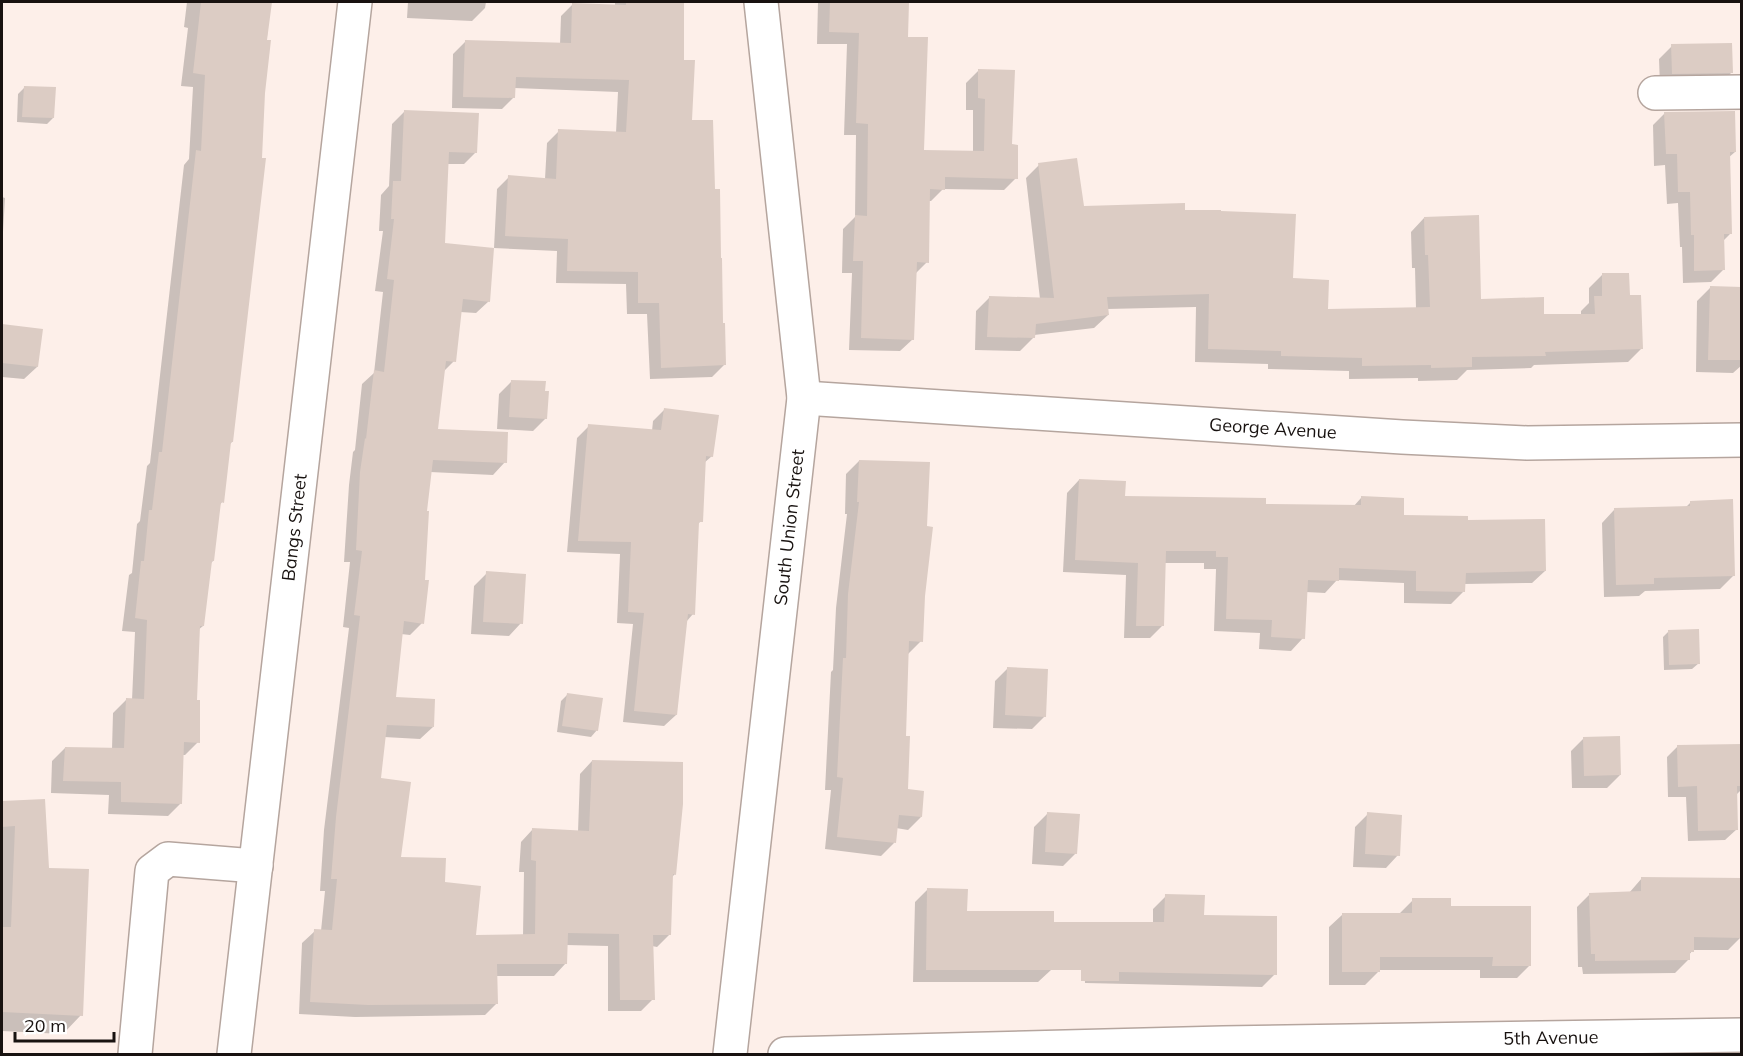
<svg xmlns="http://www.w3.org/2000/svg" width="1743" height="1056" viewBox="0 0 1743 1056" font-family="Mulish,sans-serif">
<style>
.shadow{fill:#0003}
.building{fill:#dcccc4}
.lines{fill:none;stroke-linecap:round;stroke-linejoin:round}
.minor-casing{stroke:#b5a59e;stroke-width:36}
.minor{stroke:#fff;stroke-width:33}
.labels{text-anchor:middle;stroke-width:4.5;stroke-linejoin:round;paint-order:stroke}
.street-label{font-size:18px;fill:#181210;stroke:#fff}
</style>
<rect width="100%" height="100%" fill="#fdefe9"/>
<path class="shadow" d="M187 2H270L232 442 229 445 222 502 219 506 213 561 210 564 203 626 198 630 195 701 198 742 185 755H182L181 803 168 816 108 814 109 795 51 793 52 761 65 748 112 749 113 713 126 700H132L135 632 122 631 129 575 132 573 137 524 140 521 147 466 150 463 184 165 189 159 193 87 181 86 188 28 184 27Z
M408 2H486L485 8 472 21 407 18Z
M615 2H682L683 61 691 122 713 191 724 365 712 377 650 379 647 314H627L626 284 556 283 557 251 494 248 497 189 509 177 545 179 547 143 559 131 616 133 618 92 514 88V97L502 109 452 108 453 54 465 42 560 45 561 16 573 4 615 6Z
M818 2H908L907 39 922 151 973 152V110H966V83L979 70 1011 146 1016 178 1004 190 943 189 931 201H928L927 262 915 274 913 339 900 351 849 350 852 273H842L843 229 855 217 856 135H844L847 44H817Z
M1640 2H1684L1641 3Z
M1672 46 1731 73 1718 86H1660L1659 59Z
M24 88 53 118 47 124 17 122 18 94Z
M404 112 476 152 464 164H447L443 244 489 301 476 313 460 312 454 361 443 372 436 430 505 462 493 475 430 472 425 512 422 623 410 635 401 634 394 698 433 727 420 739 384 737 379 780 400 859 444 884 474 937 523 936 524 872H519L521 842 533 829 578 832 580 774 592 761 675 874 671 878 670 934 657 947 652 946 653 999 641 1011H608V946L566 945V963L554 976H496L497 1003 485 1015 355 1017 299 1014 302 943 315 931H321L325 891H320L324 830 349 628 343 627 350 562H344L349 485 353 452 355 450 362 384 374 373 383 292 375 291 383 231H379L381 195 389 186 392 124Z
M1665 113 1735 152 1728 158 1730 234 1723 241V270L1711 282 1683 283 1682 247H1680L1678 203 1667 204 1665 165 1654 166 1653 125Z
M1039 165 1083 207 1184 211 1292 280 1326 310 1416 309 1415 268H1412L1411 232 1424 218 1479 301 1543 315H1581V311L1589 303V288L1602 275 1628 297 1641 349 1628 362 1534 365 1531 368 1467 370 1457 380 1418 381V378L1349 379V371L1268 369V364L1195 362 1196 307 1107 309 1108 315 1094 328 1034 335V337L1020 351 975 350 976 311 989 298 1040 299 1026 178Z
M2 197 5 198 3 232 2 234Z
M1710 288H1742V365L1733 373 1696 372 1697 301Z
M2 325 42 330 37 367 24 379 2 377Z
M512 381 546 418 533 431 497 429 499 394Z
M665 409 712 456 704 463 701 521 697 525 693 614 686 622 676 715 664 726 623 722 633 624 617 623 620 554 567 552 577 438 589 426 652 431 653 421Z
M859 461 923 596 921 641 908 654 904 737 906 791 921 817 908 830 896 828 894 843 881 856 825 849 831 790H825L831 672 833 670 836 608 847 514H845L846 474Z
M1079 480 1124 498 1264 506 1353 507 1361 498 1402 516 1466 521 1545 571 1532 583 1464 584 1463 592 1451 604 1404 603V583L1337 580 1325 593 1306 592 1303 638 1291 651 1259 649 1260 633 1214 631 1216 569H1204V563H1164L1162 626 1150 638H1124L1126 575 1063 572 1067 493Z
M1691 502 1733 576 1720 589 1645 591 1639 596 1604 597 1602 523 1614 510 1685 508Z
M487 573 521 623 509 636 471 634 474 586Z
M1669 631 1699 663 1692 669 1664 670 1663 637Z
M1008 668 1045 716 1032 729 993 728 995 681Z
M568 694 597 730 591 737 557 732 561 701Z
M1584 738 1620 775 1607 788H1572L1571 751Z
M1742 745V789L1736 795 1737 829 1725 840 1688 841 1686 797H1668L1667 757 1678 746Z
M43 801 48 869 81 1015 63 1034 2 1031V803Z
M1047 814 1076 853 1063 866 1032 864 1034 827Z
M1368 814 1398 855 1386 868 1353 867 1355 827Z
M1642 878 1741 937 1728 950H1693L1688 956V960L1675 973 1583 974 1582 967H1578L1577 907 1590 894 1629 893Z
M928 889 966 912 1052 923H1153V909L1166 896 1202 916 1275 974 1262 987 1085 983 1084 961 1051 970 1038 982H913L915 902Z
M1413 900 1449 908 1530 965 1517 978H1480V970H1378V972L1365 985H1329V927L1342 915H1400V913Z"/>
<path class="building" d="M201 2H272L267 40H271L265 93 262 158H266L233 442H231L224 503 221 502 214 561H212L204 626H200L197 700H200V743L184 742 182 804 121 802V782L63 781 65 747 124 748 126 698 144 699 147 620 135 618 141 561H144L149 510H152L159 452H162L196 150 201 151 205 75 193 73Z
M626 2H684V60H695L692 120H713L715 189H720L721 258H722L723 323H725L726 365 661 368 659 303H638V272L567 271 568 239 505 236 508 175 556 179 558 129 626 132 629 80 516 77 515 98 463 97 465 40 571 43 572 3 626 5Z
M830 2H909L908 37H928L924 150 984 151 985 99 978 98V69L1015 70 1012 144 1018 145V179L945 177V190L930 189 929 263 917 262 914 340 861 338 863 261H853L855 215 867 216 868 124 856 123 859 33 829 32Z
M1732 43 1733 73 1672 74 1671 44Z
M24 86 56 87 54 118 22 117Z
M404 110 479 113 477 153 449 152 445 243 494 248 490 302 463 299 456 362 446 361 438 429 508 432 507 463 433 460 427 511H429L425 580H429L424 624 404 621 396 697 435 699 434 727 387 725 381 778 411 782 401 857 446 858 445 882 481 886 476 935 535 934 536 861 531 860 532 828 589 831 592 760 683 762V804L676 875 673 874 671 935H653L655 1000H620L619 934 568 933 567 964H497L498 1004 368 1005 310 1002 314 929 332 930 337 879H331L336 817 360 616 354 615 362 551 356 550 360 472 365 438 366 439 374 370 384 372 394 280 387 279 394 219H391L393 181H401Z
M1735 111 1736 152H1730L1732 234H1724L1725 270 1694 271V235H1691L1690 192H1678L1677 154H1666L1664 112Z
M1077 158 1084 206 1185 203V210H1221V211L1296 214 1293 278 1329 280 1328 309 1430 307 1428 255H1425L1424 217 1479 215 1481 299 1544 297V314H1595L1594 296H1602V273H1629L1630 295H1641L1643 349 1545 352 1546 356 1472 357V367L1431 368V365L1362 366V358L1281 356V351L1208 349 1209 294 1107 297 1109 315 1036 324 1035 338 987 337 989 296 1054 298 1038 163Z
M1710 286 1742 287V360H1708Z
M2 324 43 329 38 367 2 363Z
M511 380 546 381 545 391H549L547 419 509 417Z
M664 408 719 415 713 457 706 456 703 522H699L695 615 688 614 677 715 634 711 644 613 628 612 631 542 578 541 588 424 661 430Z
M859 460 930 462 927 526 933 527 925 596 923 642 909 641 906 736H910L908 789 924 791 922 817 899 815 896 843 837 837 843 778 837 777 843 658H846L848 594 859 502H857Z
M1079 479 1126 481 1125 496 1266 498V504L1361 505V496L1404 498V515L1468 516V520L1545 519 1546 571 1466 573 1465 592 1416 591V571L1339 568V581L1308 580 1305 639 1271 637 1272 620 1226 619 1228 557H1216V551H1166L1164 626H1136L1138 563 1075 560Z
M1733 499 1735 576 1654 578V584L1616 585 1614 508 1690 506V501Z
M486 571 526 574 523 624 483 622Z
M1699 629 1700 664 1669 665 1668 630Z
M1007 667 1048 669 1046 717 1005 715Z
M567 693 603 698 598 731 562 726Z
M1620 736 1621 775 1584 776 1583 737Z
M1742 744V786H1737L1738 830 1698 831 1697 786 1678 787 1677 745Z
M45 799 49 868 89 869 83 1016 2 1012V927H11L15 826 2 827V801Z
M1047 812 1080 814 1077 854 1045 852Z
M1367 812 1402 815 1400 856 1365 854Z
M1641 877 1742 878V938L1694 937V952H1690V960L1595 961V954H1591L1589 893 1641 891Z
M927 888 968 889 967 911H1054V922H1164L1165 894 1205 895 1204 915 1277 916V975L1119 972V981H1081V970H926Z
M1412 898H1451V906H1531V966H1492L1493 957H1380V972H1342V913H1412Z"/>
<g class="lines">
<g class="minor-casing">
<g id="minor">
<path d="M1655 93 1742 92"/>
<path id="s1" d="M804 398 1402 437 1527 443 1742 440"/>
<path d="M135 1054 152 871 168 859 256 866"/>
<path id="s2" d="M234 1054 355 2"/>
<path id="s3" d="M730 1054 804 398 761 2"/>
<path id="s4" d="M785 1054 1223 1043 1742 1035"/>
</g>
</g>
<use href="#minor" class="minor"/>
</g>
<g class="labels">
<g class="street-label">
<text dy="6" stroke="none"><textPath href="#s1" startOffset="470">George Avenue</textPath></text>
<text dy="6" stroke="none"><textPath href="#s2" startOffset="530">Bangs Street</textPath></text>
<text dy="6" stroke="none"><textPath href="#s3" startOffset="530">South Union Street</textPath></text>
<text dy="6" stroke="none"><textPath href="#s4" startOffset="766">5th Avenue</textPath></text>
</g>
</g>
<rect width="1743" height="1056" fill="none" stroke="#181210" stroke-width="6"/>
<path d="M15 1032v9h99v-9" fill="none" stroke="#181210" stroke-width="3"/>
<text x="24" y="1032" font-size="18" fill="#181210" stroke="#ffffff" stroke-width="4.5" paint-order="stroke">20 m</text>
</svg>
